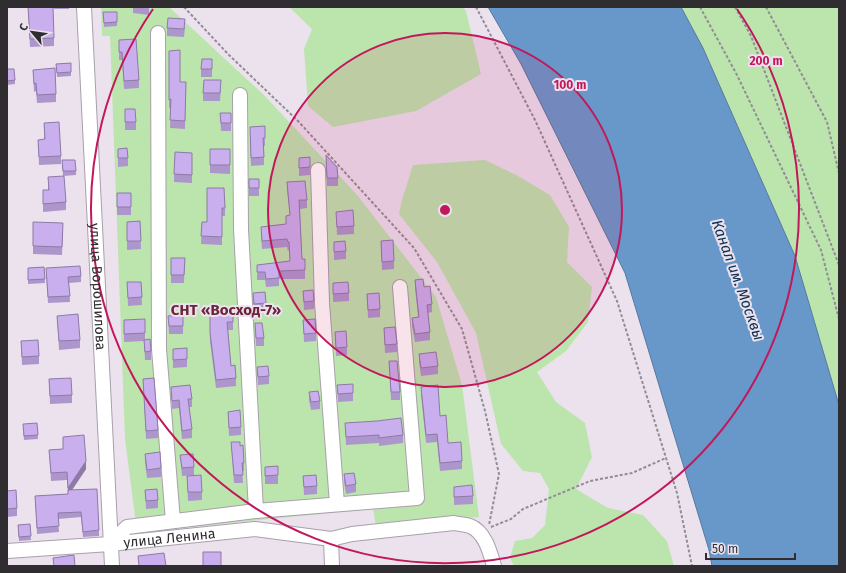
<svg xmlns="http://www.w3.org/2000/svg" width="846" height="573" viewBox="0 0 846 573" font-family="'Fira Sans',sans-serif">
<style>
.green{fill:#bce5ad}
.water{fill:#6898ca;stroke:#57789c}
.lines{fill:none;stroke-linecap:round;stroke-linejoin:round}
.minor-casing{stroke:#a8a0ab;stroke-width:16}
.path{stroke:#928c94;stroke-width:2;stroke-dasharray:3 2;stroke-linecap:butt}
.minor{stroke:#fff;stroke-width:14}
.wall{fill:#ad96cc}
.shaded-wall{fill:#8d7aa6}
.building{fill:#c9afed;stroke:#8d7aa6}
.ring{fill:none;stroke:#c2185b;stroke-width:2}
.labels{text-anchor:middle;stroke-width:4;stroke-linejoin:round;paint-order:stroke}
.street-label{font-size:14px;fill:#302d31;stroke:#ebe2ee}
.water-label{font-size:15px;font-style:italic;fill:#0a2f50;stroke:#ebe2ee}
.neighbourhood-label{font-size:15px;font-weight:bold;fill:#6a2538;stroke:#ebe2ee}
.centre{fill:#c2185b;stroke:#ebe2ee;stroke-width:2}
.ring-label{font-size:12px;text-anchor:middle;font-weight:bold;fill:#c2185b;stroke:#ebe2ee;stroke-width:4;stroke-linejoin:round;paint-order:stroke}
</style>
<rect width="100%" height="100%" fill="#ebe2ee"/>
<path class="green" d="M101 7H169L265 96 358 196 436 297 462 385 479 517 376 526 373 509 137 532 125 439 110 36H102Z
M289 7H463L466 11 481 74 416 111 333 127 308 106 304 49 312 29Z
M681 7H839V405L795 256 703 48Z
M485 160 518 176 550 195 569 227 567 262 592 287 588 322 566 351 537 372 556 402 585 423 592 457 576 489 608 508 643 515 667 541 674 566H514L510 558 515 541 532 538 545 525 549 489 540 473 523 471 501 444 476 333 437 262 399 214 402 200 413 165Z"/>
<path class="water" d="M488 7H681L703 48 795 256 839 405V566H712L709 550 625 273 521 64Z"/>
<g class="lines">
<g class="minor-casing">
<g id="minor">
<path id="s1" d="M84 7 112 566"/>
<path d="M158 33 159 349 173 521"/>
<path d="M240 95 241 229 256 511"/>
<path d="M318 170 322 303 337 504"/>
<path d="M331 539 332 566"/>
<path d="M110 544 127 527 256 511 417 498 400 287"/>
<path id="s2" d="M7 551 110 544 255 529 331 539 352 534 454 523C459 524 466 525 470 526 485 532 490 552 494 566"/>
</g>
</g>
<path class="path" d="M184 7 228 54 298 121 414 248 462 329 485 411 499 474 489 525
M476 7 535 120 617 301 677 493 692 566
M700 7 737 75 821 250 839 319
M735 7 751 36 839 265
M766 7 827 122 839 173
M491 527 511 519 523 509 590 481 632 473 666 458"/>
<use href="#minor" class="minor"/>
</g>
<path class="wall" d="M28 7 54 38V46L30 47Z
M54 7H69V9H54Z
M133 7H149V15L133 13Z
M103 12H117V26L104 27Z
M185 27 184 37 167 36V28Z
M119 40 139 80V88L124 89 122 60H119Z
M169 51 180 82H186L185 129 170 128 171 108H169Z
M212 59V77H201V69Z
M71 63V76L57 77 56 64Z
M7 69 15 80V84L7 85Z
M33 70 56 94V102L37 103 36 91 34 92Z
M221 88 220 101H203V93Z
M125 109 136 122V130H125Z
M220 113H231V131H221Z
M44 123 61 156V164L39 165 38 140 44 139Z
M265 126V146H264V165L251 166 250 135Z
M118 149 128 158V166L118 167Z
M230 149V174L210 173V165Z
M192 153V183L174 182V174Z
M326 155 338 178V186H327Z
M310 157V175L299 176V158Z
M62 160 76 171V175L63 176Z
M48 177 66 202V210L43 212V190H48Z
M249 179H259V196H249Z
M287 182 307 200V208L300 209 302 259H305V279H279V286L266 287 265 280H257V265L290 261 289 250 288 251 287 247 262 249 261 235V227L286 224V216L290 215 287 190Z
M207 188 225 208V216H222V245L201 244 202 222H207Z
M117 193H131V215H117Z
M336 212 354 226V234L337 235Z
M140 221 141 249 127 250V222Z
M63 231 62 255 33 254V246Z
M381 241 394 261V269L382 270Z
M334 242 346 251V259L334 260Z
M185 258 184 283H171V275Z
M44 267 45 283 28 284V268Z
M46 268 81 276V282L69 283 70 302 48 303Z
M415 280 424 287 432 304V312L428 313 430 332V340L415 342 412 326V318L418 317 415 288Z
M127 282H141L142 305 128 306Z
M333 283 349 293V301L333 302Z
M303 291 314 301V309L304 310Z
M253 293 266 303V311L254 312Z
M367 294 380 309V317L368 318Z
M233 312V330H228L231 366 236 378V386L216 388 210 341V313Z
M183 315V334H169L168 316Z
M57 316 80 340V348L59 350Z
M124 320 145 333V340L151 351V360H145L144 341 124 342Z
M303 320 316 333V341L304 342Z
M255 323 264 338V346H256Z
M384 328 397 344V352L385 353Z
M335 332 347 347V355L336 356Z
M21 341 39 356V364L22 365Z
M173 349 187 359V367L173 368Z
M419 354 438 366V374L421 376 419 362Z
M389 361 400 392V400H391Z
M257 367 269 376V384L258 385Z
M49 379 72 395V403L50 404Z
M143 379 158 430V438L146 439Z
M337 385 353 393V401L338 402Z
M171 387 192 399V407H189L192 429V438L182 439 179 408 172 409Z
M421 387 440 416 448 443 462 461V469L440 471 437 442 426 443 421 395Z
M309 392 320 401V409L311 410 309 400Z
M228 412 241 427V435L229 436Z
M37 423 38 439 24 440 23 428Z
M345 423 403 435V443L379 446V443L346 445Z
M63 437 86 469 72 490 99 530V536L83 537 81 517 58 519 59 532 37 534 35 496 68 494 67 480 51 481 49 450 63 449Z
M231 442 240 446 244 463V471H242L243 483H234Z
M145 454 161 468V477L147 478 145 462Z
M180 455 194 467V475L182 476Z
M278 466V484H265V467Z
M344 474 356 484V492L346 494 344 482Z
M187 476 202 492V500L188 501Z
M303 476 317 486V494L304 495Z
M454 487 473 496V504L454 505Z
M145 490 158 500V508L146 509Z
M7 491 17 508V516L7 517Z
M30 524 31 540 19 541 18 529Z"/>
<path class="shaded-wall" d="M86 461V469L68 496V488Z"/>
<path class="building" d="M28 7H53L54 38 30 39Z
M103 12H117V22L104 23Z
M168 18 185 19 184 29 167 28Z
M136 39 139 80 124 81 122 52H119V40Z
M180 50V82H186L185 121 170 120 171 99 169 100V51Z
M202 59H212V69H201Z
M71 63V72L57 73 56 64Z
M55 68 56 94 37 95 36 83 34 84 33 70Z
M7 69H14L15 80 7 81Z
M204 80H221L220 93H203Z
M125 109H135L136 122H125Z
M220 113H231V123H221Z
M59 122 61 156 39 157 38 140 45 139 44 123Z
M265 126V138H263L264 157 251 158 250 127Z
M127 148 128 158H118V149Z
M210 149H230V165H210Z
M175 152 192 153V175L174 174Z
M326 155 337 167 338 178H327Z
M310 157V167L299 168V158Z
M62 160H75L76 171H63Z
M64 176 66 202 43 204V190H49L48 177Z
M249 179H259V188H249Z
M305 181 307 200H299L302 259H305V270L279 271V278L266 279 265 272H257V265L290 261 289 242H288L287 239 262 241 261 227 286 224V216L290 215 287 182Z
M207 188H224L225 208H222V237L201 236 202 222H207Z
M117 193H131V207H117Z
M353 210 354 226 337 227 336 212Z
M140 221 141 241H127V222Z
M33 222 63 223 62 247 33 246Z
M393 240 394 261 382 262 381 241Z
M345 241 346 251 334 252V242Z
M171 258H185L184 275H171Z
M80 266 81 276 68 277 70 296 48 297 46 268Z
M44 267 45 279 28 280V268Z
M423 279 424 287 430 286 432 304 427 305 430 332 415 334 412 318 419 317 415 280Z
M127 282H141L142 297 128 298Z
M348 282 349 293 333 294V283Z
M313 290 314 301 304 302 303 291Z
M265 292 266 303 254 304 253 293Z
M379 293 380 309 368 310 367 294Z
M233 312V322H227L231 366 235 365 236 378 216 380 210 333V313Z
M78 314 80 340 59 341 57 316Z
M183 315V326H169L168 316Z
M145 319V333L124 334V320Z
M315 319 316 333 304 334 303 320Z
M255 323H262L264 338H256Z
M395 327 397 344 385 345 384 328Z
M346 331 347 347 336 348 335 332Z
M150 339 151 351 145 352 144 340Z
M38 340 39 356 22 357 21 341Z
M187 348V359L173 360V349Z
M436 352 438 366 421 368 419 354Z
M389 361H397L400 392H391Z
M268 366 269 376 258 377 257 367Z
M71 378 72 395 50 396 49 379Z
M154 378 158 430 146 431 143 379Z
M353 384V393L338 394 337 385Z
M190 385 192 399H188L192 429 182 431 179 400 172 401 171 387Z
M438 385 440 416 446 415 448 443 461 442 462 461 440 463 437 434 426 435 421 387Z
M318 391 320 401 311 402 309 392Z
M240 410 241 427 229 428 228 412Z
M401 418 403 435 379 438V435L346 437 345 423 377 421Z
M37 423 38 435 24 436 23 424Z
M84 435 86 461 68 488 67 472 51 473 49 450 63 449V437Z
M231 442H240V446L243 445 244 463H242L243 475H234Z
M160 452 161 468 147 470 145 454Z
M193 454 194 467 182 468 180 455Z
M278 466V475L265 476V467Z
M354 473 356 484 346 486 344 474Z
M201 475 202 492H188L187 476Z
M316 475 317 486 304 487 303 476Z
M472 485 473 496 454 497V487Z
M97 489 99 530 83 532 81 512 58 513 59 526 37 528 35 496 68 494V490Z
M157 489 158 500 146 501 145 490Z
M16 490 17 508 7 509V491Z
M30 524 31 536 19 537 18 525Z
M203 552H221V566H203Z
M164 553 166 566H139L138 556Z
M74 555 75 566H54L53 558Z"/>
<circle cx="445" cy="210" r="177" fill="#c2185b" fill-opacity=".12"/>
<g class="ring">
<circle cx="445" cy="210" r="177"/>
<path d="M737 9A354 354 0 1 1 153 9"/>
</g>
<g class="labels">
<g class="street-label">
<text dy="5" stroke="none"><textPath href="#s1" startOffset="280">улица Ворошилова</textPath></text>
<text dy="5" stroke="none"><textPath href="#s2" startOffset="163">улица Ленина</textPath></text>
</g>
<g class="water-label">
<text transform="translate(738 280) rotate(70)" y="5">Канал им. Москвы</text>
</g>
<g class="neighbourhood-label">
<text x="226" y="315">СНТ «Восход-7»</text>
</g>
</g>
<circle cx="445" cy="210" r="6" class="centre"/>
<g class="ring-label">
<text x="766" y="65">200 m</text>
<text x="570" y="89">100 m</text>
</g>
<rect width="846" height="573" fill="none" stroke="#302d31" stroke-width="16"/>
<g transform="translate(32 32) rotate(299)" stroke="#ebe2ee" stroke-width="3" paint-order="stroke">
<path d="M0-3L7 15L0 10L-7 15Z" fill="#302d31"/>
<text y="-6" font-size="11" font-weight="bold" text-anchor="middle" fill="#302d31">С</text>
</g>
<path d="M706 553v6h89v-6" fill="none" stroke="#302d31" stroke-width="2"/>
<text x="712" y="553" font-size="12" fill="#302d31" stroke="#ebe2ee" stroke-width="3" paint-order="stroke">50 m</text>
</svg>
